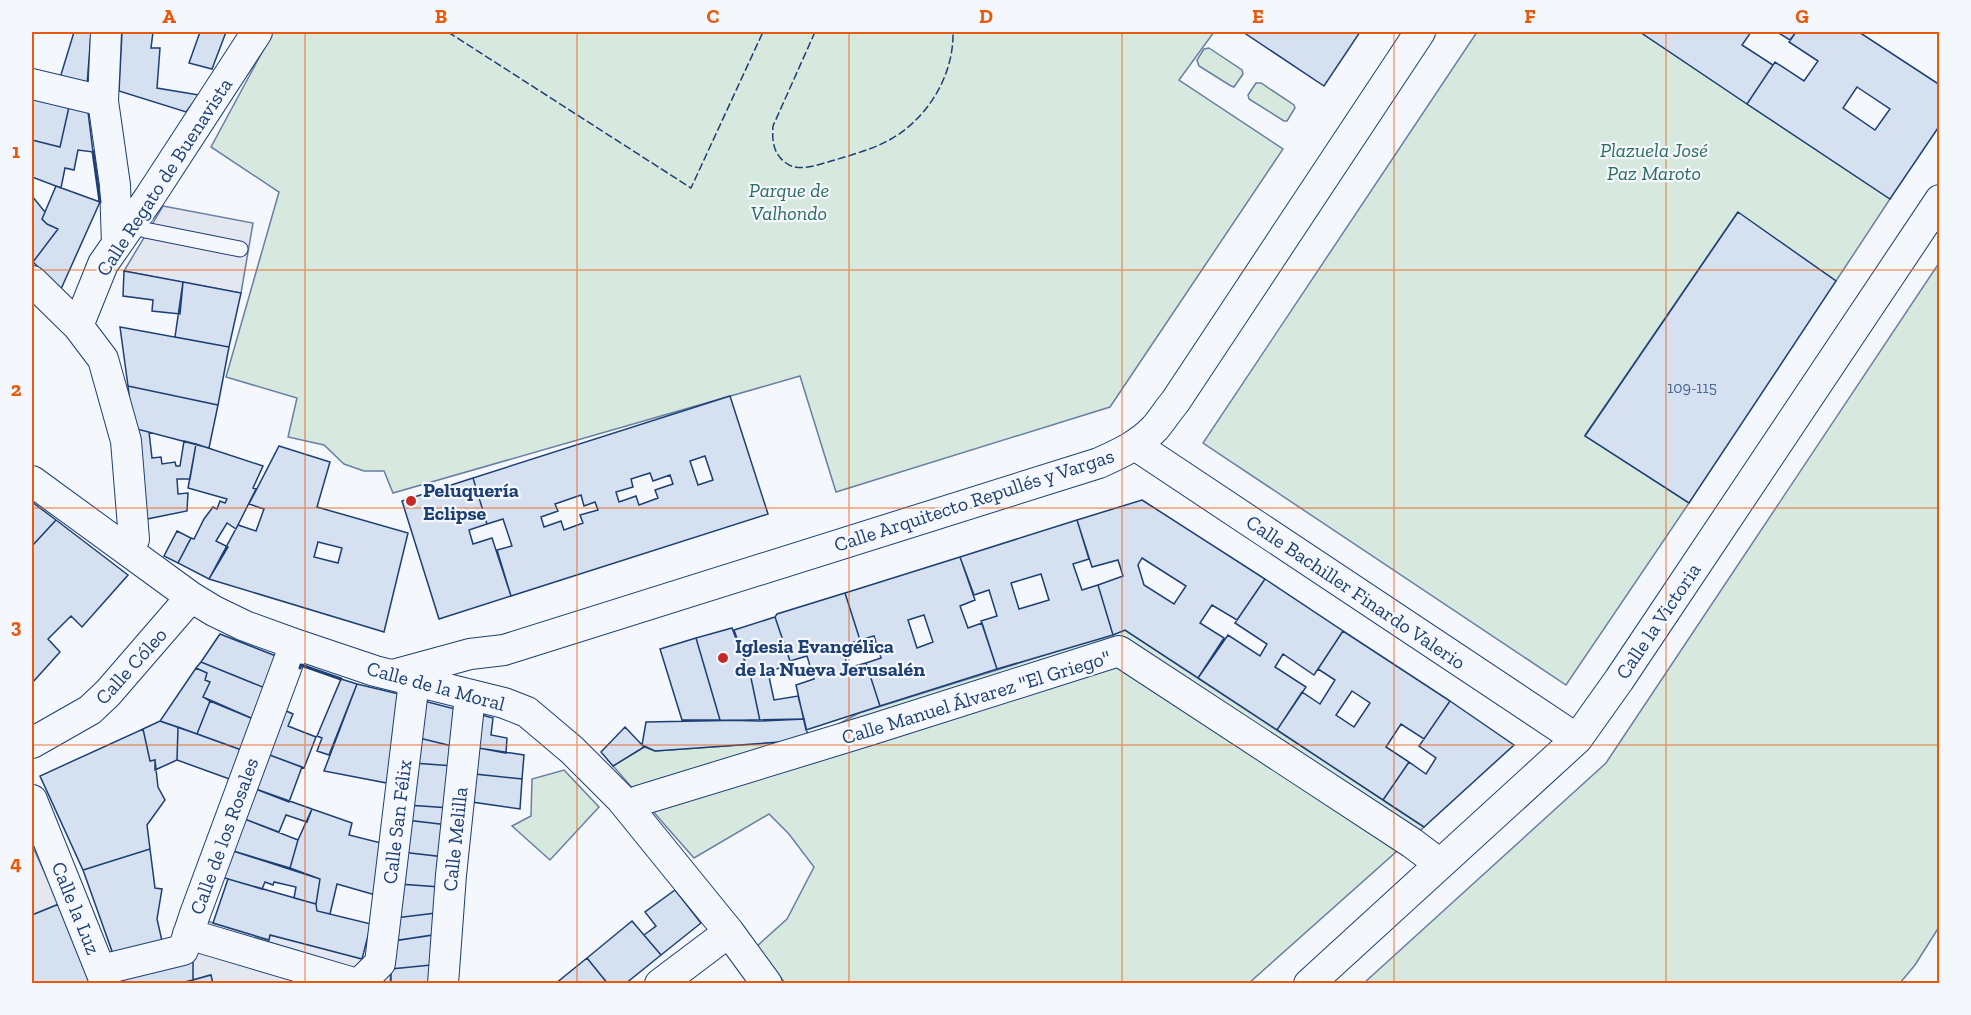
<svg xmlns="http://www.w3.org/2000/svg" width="1971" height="1015" viewBox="0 0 1971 1015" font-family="'Zilla Slab',serif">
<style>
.green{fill:#d7e8df;stroke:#687fa3;stroke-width:1.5}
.parking{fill:#e3e8f0;stroke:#687fa3;stroke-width:1.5}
.building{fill:#d5e0f0;stroke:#1d3f73;stroke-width:1.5;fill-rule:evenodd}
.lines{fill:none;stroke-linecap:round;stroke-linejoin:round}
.lane-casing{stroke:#1d3f73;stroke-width:17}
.street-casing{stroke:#1d3f73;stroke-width:32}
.lane{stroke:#f4f7fb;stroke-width:15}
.street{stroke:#f4f7fb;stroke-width:30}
.fence{stroke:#1d3f73;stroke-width:1.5;stroke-dasharray:8 3;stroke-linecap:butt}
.wall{stroke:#1d3f73;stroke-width:3}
.grid{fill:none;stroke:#e8590c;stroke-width:1.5;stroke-opacity:0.55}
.poi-dot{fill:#c62828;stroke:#f4f7fb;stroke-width:2}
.labels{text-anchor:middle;stroke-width:4.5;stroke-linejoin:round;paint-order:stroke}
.number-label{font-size:16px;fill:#4b6792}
.park-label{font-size:20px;font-style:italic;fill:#2c6c60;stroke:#f4f7fb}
.street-label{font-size:20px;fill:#1d3f73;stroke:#f4f7fb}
.poi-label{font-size:20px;font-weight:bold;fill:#1d3f73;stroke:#f4f7fb;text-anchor:start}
.neatline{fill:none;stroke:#e8590c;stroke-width:2}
.grid-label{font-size:20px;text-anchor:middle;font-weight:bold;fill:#e8590c}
</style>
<rect width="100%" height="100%" fill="#f4f7fb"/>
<path class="green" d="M273 32H1214L1179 80 1283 149 1110 407 836 492 800 376 393 493 384 471H364L344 464 324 445 288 437 297 398 226 377 279 192 211 147Z
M1477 32H1640L1890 199 1836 281 1737 213 1585 435 1689 503 1566 685 1203 443Z
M1209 48 1242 70 1243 74 1234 87 1231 86 1199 66 1197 60 1204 49Z
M1256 83H1261L1294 105 1295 108 1287 121H1284L1249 99 1248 95Z
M1939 263V927L1915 965 1900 983H1364L1606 763Z
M1125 630 1424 827 1249 983H785L756 947 787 919 814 867 789 834 769 814 694 858 613 766 644 747 655 751 809 740 859 713Z
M564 770 599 807 550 860 512 826 531 816 532 779Z"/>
<path class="parking" d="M163 206 253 223 241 293 124 271Z
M32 845 59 904 32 915Z
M188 913 213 923 268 940 270 935 391 965 390 983 213 984 210 975 193 980Z"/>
<path class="building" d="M74 32 91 33 87 85 60 78Z
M122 32H153L151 48H160L157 88 199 95 186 112 119 91Z
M200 32H226L212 69 189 63Z
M1243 32H1360L1324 86Z
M1640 32H1724L1726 33 1728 32H1751L1742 45 1773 65 1747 104Z
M1777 32H1796L1790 40Z
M1796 32H1859L1940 85V125L1890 199 1747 104 1775 62 1804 81 1818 61 1789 42ZM1857 87 1890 109 1875 130 1843 108Z
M32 97 69 107 60 147 32 140Z
M69 107 88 112 93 152 78 150 74 170 65 168 61 188 32 177V140L60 147Z
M56 186 100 202 61 289 33 262 58 229 47 224 42 219Z
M32 196 45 212 42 219 47 224 58 229 33 262Z
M1738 212 1836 281 1689 503 1585 436Z
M124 271 183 282 180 314 152 311 153 300 123 296Z
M183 282 241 293 229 347 175 337Z
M120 327 229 347 218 405 128 386Z
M128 386 218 405 209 448 133 428Z
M730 396 768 514 511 596 497 550 512 546 503 519 487 524 473 478ZM705 456 713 480 698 485 690 461ZM650 473 653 481 670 475 673 484 655 490 658 498 639 505 636 496 619 502 616 492 633 487 631 479ZM581 495 584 506 595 502 598 510 580 515 583 523 564 530 561 521 544 527 541 517 558 511 555 504Z
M133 428 149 432 152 458 161 457 162 464 175 462 176 466H180L184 441 196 444 190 479H177L178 494 188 493 187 511 147 519Z
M196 444 263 466 253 488 256 489 236 529 227 523 216 541 228 547 209 579 178 563 191 538 194 539 204 519 213 507 217 509 220 501 225 503 227 499 188 488Z
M279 446 330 462 317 507 408 533 384 632 209 579 238 525 256 531 264 509 249 504ZM318 542 342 548 338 563 314 557Z
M473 478 487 524 469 530 473 544 492 538 511 596 439 619 402 501Z
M1142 500 1265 579 1237 620 1212 605 1200 623 1224 638 1198 678 1125 630 1113 635 1098 585 1123 576 1118 560 1092 567 1077 520ZM1142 558 1186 586 1174 604 1144 585 1138 565Z
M32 502 56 520 32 546Z
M56 520 128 575 82 627 71 616 48 639 60 652 32 683V546Z
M1077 520 1089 559 1073 564 1082 590 1098 585 1113 635 997 669 981 621 997 616 989 590 974 595 960 557ZM1041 574 1049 600 1019 609 1011 583Z
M177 531 191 538 178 563 164 556Z
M960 557 975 600 960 606 968 628 982 623 997 669 880 706 866 663 881 658 874 636 860 640 845 593ZM924 615 933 642 917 648 908 620Z
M1265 579 1343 631 1314 675 1283 654 1275 667 1306 687 1277 730 1198 678 1228 635 1260 656 1267 644 1235 623Z
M845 593 860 640 842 646 848 668 866 663 880 706 806 730 796 685 814 679 807 656 790 661 775 617 777 614Z
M775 617 791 664 768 672 774 700 798 696 804 719 760 721 751 678 734 630Z
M732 628 751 678 760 721 720 720 696 638Z
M1343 631 1450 701 1424 739 1401 724 1386 747 1409 762 1383 800 1277 730 1302 692 1320 704 1335 680 1318 669ZM1352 691 1370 703 1354 727 1336 715Z
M220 634 281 658 270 690 201 662Z
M696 638 720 720H682L660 649Z
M201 662 270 690 258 721 203 697 210 682 205 680 207 673 196 668Z
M196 668 207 673 205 680 210 682 203 697 210 701 197 734 160 721Z
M341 679 357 684 329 755 317 751 322 738 317 736Z
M357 684 403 695 392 784 324 771Z
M420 700 459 710 456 747 415 737Z
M210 701 258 721 247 752 197 734Z
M1450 701 1514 745 1424 827 1383 800 1409 762 1426 774 1436 758 1419 746Z
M284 710 293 714 288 726 316 737 304 768 267 754Z
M482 715 493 718 491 735 507 738 506 753 478 748Z
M804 719 809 740 655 751 642 745 646 722Z
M160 721 178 727 177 760 155 770V760L150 761 143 729Z
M178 727 247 752 235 781 177 760Z
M625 727 644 747 613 766 601 752Z
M143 729 150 761 155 760 158 787 165 800 147 825 150 849 83 870 40 776Z
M415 737 456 747 454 766 413 763Z
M478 748 524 755 522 779 475 774Z
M267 754 302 767 289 802 253 788Z
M413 763 454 766 450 808 407 805Z
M475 774 522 779 520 809 472 802Z
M253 788 312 809 307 822 286 815 279 832 242 818Z
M407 805 450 808 448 825 406 820Z
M312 809 352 823 349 835 385 844 379 896 337 884 330 914 317 911 316 904 320 879 290 868 298 840Z
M242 818 298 840 290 868 230 850Z
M406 820 448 825 444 857 402 852Z
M150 849 155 888 162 889 157 919 162 941 113 954 83 870Z
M230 850 320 879 316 904 294 898 296 887 274 882 273 885 265 882 262 889 218 876Z
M402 852 444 857 440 887 399 884Z
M228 879 316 904 317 911 371 924 362 959 270 935 269 940 213 923Z
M399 884 440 887 436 913 395 918Z
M675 890 701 923 661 955 644 935 656 926 645 912Z
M59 904 90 984H32V915Z
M436 913 433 935 393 941 395 918Z
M632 921 661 955 625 984H608L587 958Z
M433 935 431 965 391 969 393 941Z
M587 958 608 984H555Z
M193 959V980L176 984H124L120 974Z
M431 965 430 984H391V969Z
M211 975 213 984H176L193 980Z"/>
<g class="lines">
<g class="lane-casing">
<path id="lane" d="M135 217 145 230 240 249"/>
</g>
<g class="street-casing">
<path id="street" d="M106 32 103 101 115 185 117 244
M32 84 103 101
M32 281 78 326 103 359 126 441 134 539
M78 326 103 264 149 198 257 32
M1135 445 1577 739
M32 481 191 597 214 611 245 626 295 644 375 671 504 703 527 712 572 750 621 799 729 932 767 984
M393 675 470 654 504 650 1099 463C1119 454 1139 445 1155 428 1162 420 1168 410 1175 402L1420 32
M32 743 90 710 108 693 191 597
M32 800 106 984
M638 801 870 730 1119 651 1412 843 1440 864
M188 934 357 984
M101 970 183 950 195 914 295 644
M359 984 380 963 414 681
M443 984 451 875 470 696
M660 984 729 932
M1309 984 1577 739 1619 680 1940 200"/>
</g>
<use href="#lane" class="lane"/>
<use href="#street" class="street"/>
<path class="fence" d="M448 32 691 188 763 32
M815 32 773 126C772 140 773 154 786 163 799 173 820 164 835 160 854 154 874 149 891 139 928 118 954 75 953 32"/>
<path class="wall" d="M93 152 100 202
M300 668 301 665 341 679"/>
</g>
<path class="grid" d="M305 32V984M577 32V984M849 32V984M1122 32V984M1394 32V984M1666 32V984M32 270H1940M32 508H1940M32 745H1940"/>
<g class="poi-dot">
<circle cx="411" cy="501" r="6"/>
<circle cx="723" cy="658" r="6"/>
</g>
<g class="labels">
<g class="number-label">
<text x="1692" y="393">109-115</text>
</g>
<g class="park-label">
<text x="1654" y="157">Plazuela José<tspan x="1654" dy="23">Paz Maroto</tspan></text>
<text x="789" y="197">Parque de<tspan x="789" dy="23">Valhondo</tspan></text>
</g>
<g class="street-label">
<text transform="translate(164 177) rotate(-57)" y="7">Calle Regato de Buenavista</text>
<text transform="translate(974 500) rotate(-18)" y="7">Calle Arquitecto Repullés y Vargas</text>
<text transform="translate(1356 592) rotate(34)" y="7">Calle Bachiller Finardo Valerio</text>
<text transform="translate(1658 621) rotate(-56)" y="7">Calle la Victoria</text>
<text transform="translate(131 666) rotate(-48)" y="7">Calle Cóleo</text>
<text transform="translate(436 686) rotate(15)" y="7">Calle de la Moral</text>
<text transform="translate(976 697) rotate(-17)" y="7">Calle Manuel Álvarez "El Griego"</text>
<text transform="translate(397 822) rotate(-83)" y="7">Calle San Félix</text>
<text transform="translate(224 836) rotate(-70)" y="7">Calle de los Rosales</text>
<text transform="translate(455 839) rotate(-84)" y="7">Calle Melilla</text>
<text transform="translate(76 908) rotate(68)" y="7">Calle la Luz</text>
</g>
<g class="poi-label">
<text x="423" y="497">Peluquería<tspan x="423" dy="23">Eclipse</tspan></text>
<text x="735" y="653">Iglesia Evangélica<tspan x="735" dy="23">de la Nueva Jerusalén</tspan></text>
</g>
</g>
<rect width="1971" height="1015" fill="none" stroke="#f4f7fb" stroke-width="66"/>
<rect x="33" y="33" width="1905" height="949" class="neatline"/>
<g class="grid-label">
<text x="169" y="23">A</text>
<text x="441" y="23">B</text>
<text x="713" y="23">C</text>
<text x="986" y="23">D</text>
<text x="1258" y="23">E</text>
<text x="1530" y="23">F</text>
<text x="1802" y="23">G</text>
<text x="16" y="158">1</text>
<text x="16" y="396">2</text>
<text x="16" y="633">3</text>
<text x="16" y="870">4</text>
</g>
</svg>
